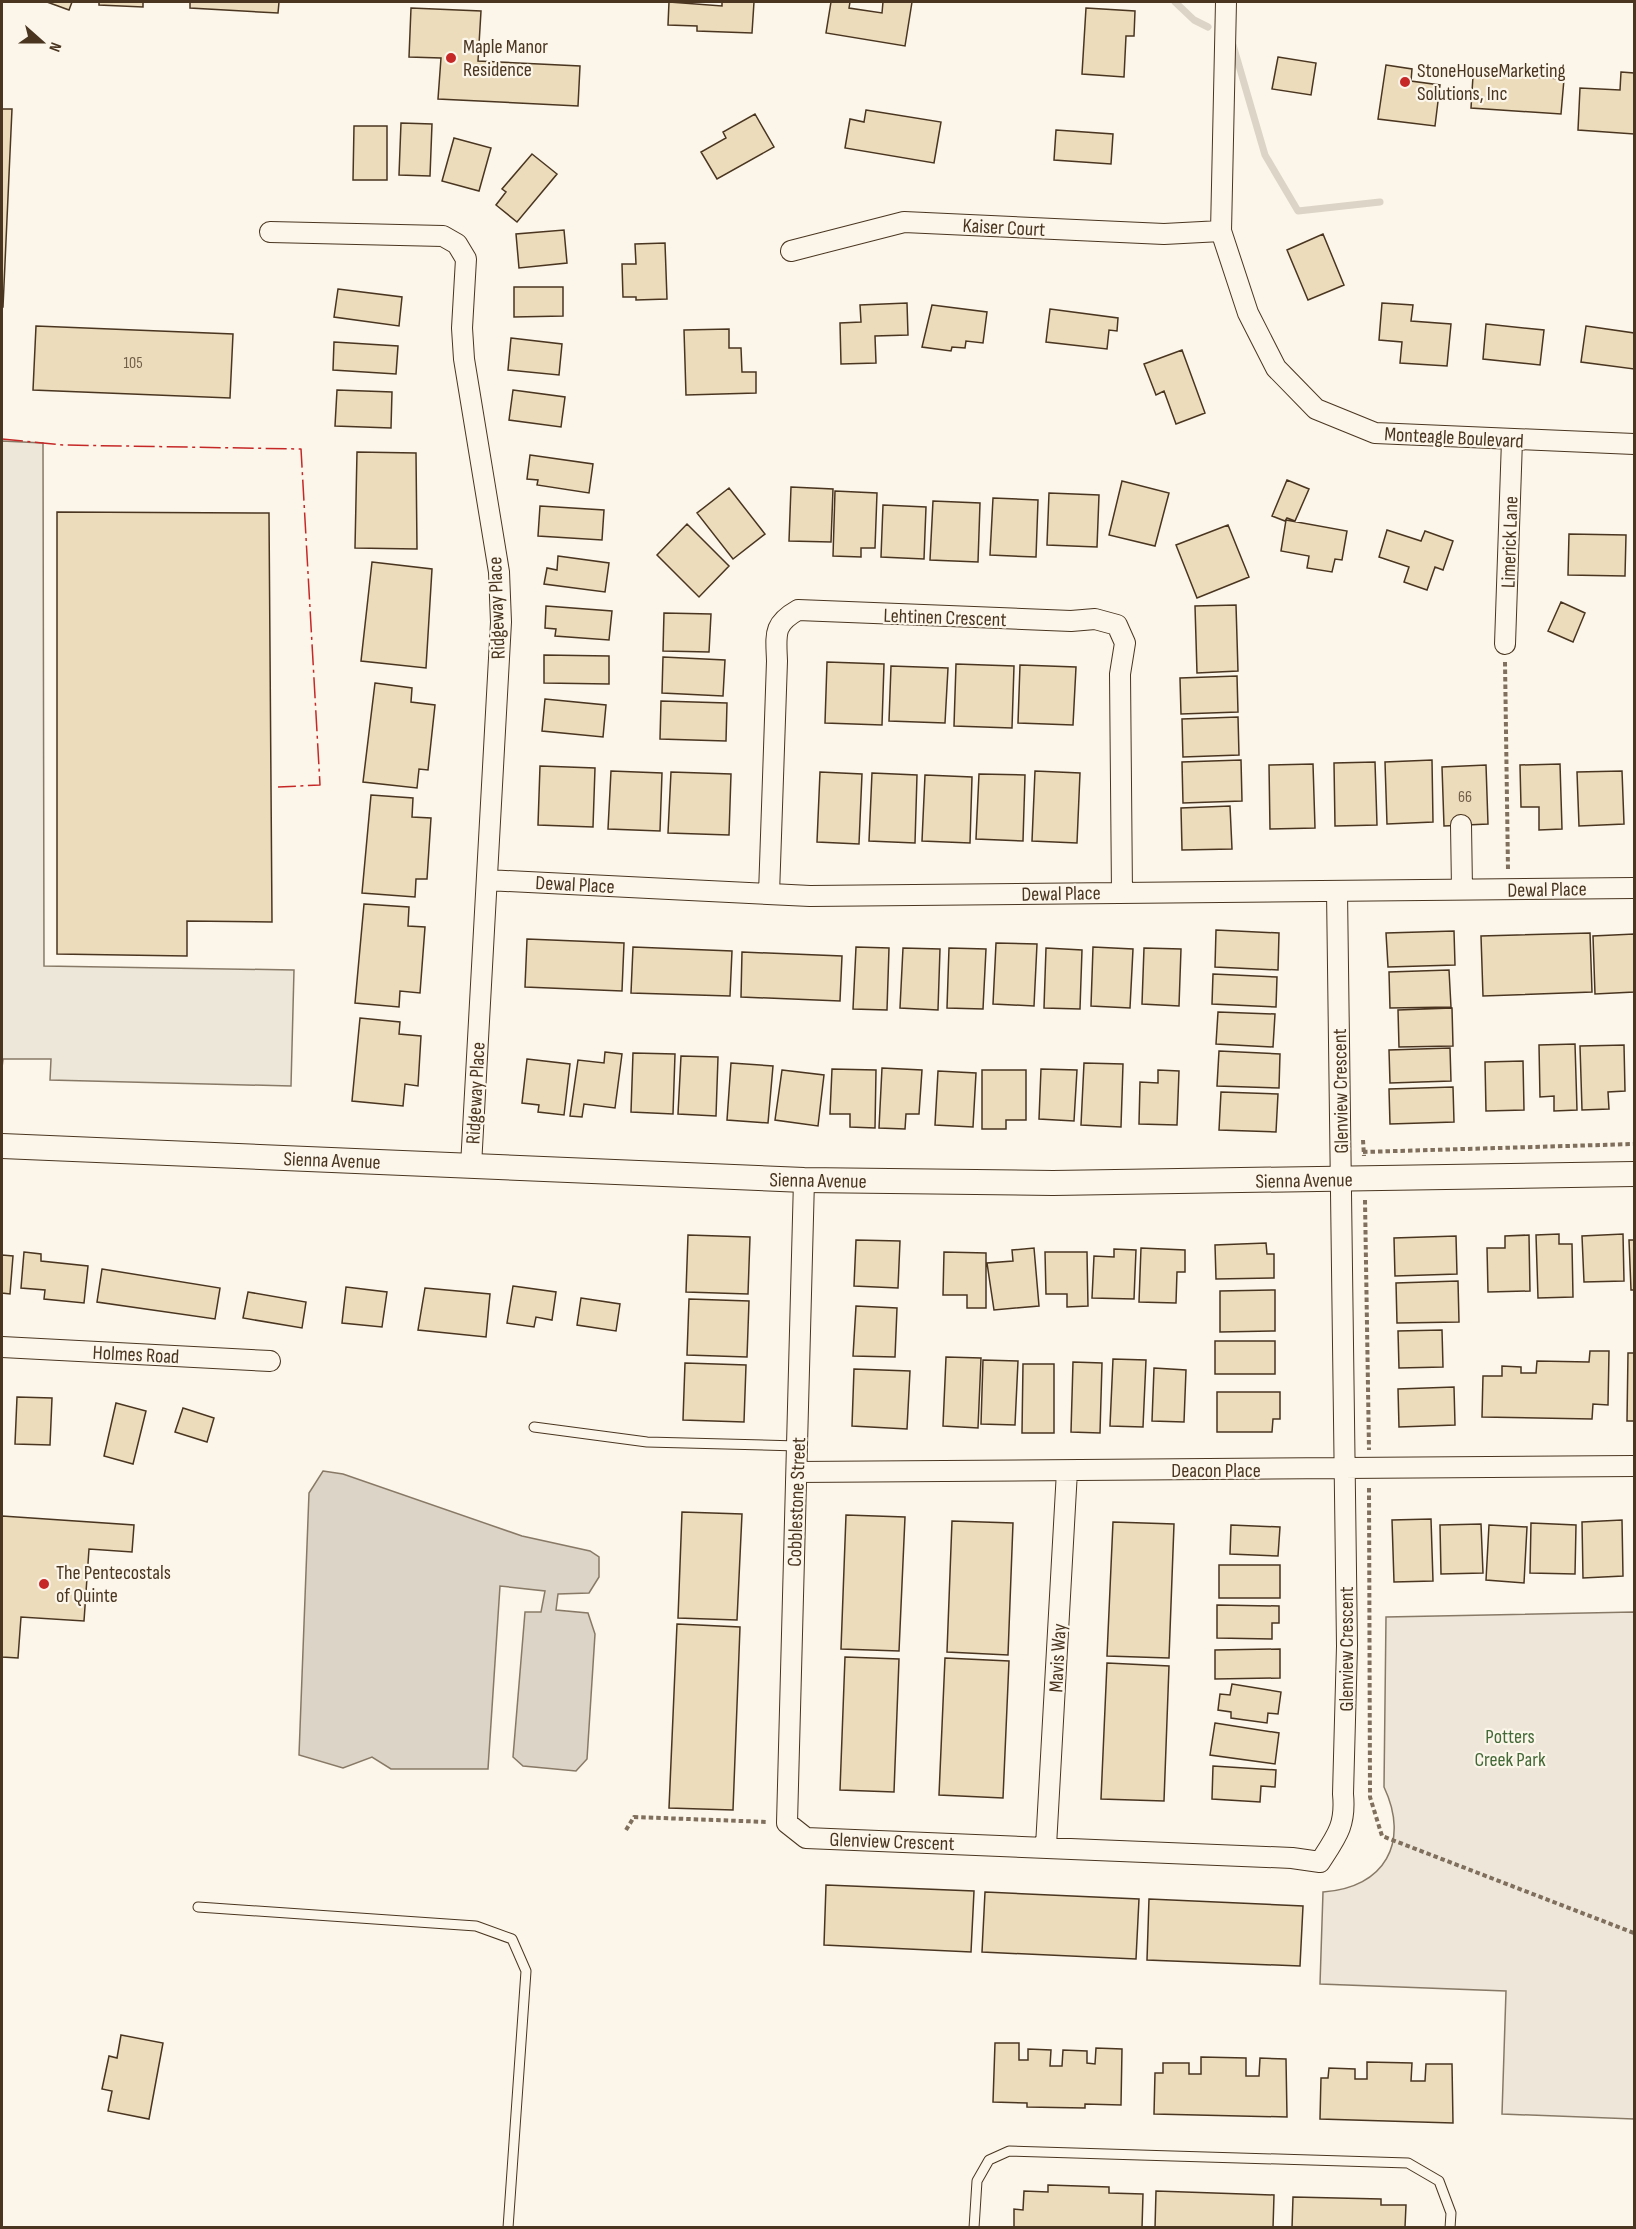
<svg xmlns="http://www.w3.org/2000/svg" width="1636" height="2229" viewBox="0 0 1636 2229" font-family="'Sofia Sans Condensed',sans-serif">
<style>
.green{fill:#ede6d9;stroke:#887966;stroke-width:1.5}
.parking{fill:#ede7d9;stroke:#887966;stroke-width:1.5}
.water{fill:#dcd4c6;stroke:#887966;stroke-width:1.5}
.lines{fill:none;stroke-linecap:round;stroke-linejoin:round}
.stream{stroke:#dcd4c6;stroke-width:7}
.building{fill:#ecdcbc;stroke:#4a3520;stroke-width:1.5}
.service-casing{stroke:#4a3520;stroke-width:11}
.minor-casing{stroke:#4a3520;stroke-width:22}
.tertiary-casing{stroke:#4a3520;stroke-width:26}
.path{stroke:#7f6f5c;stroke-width:4;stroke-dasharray:4.5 3;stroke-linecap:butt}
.service{stroke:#fbf6e9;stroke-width:9}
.minor{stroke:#fbf6e9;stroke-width:20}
.tertiary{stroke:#fbf6e9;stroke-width:24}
.power{stroke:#c62828;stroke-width:1.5;stroke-dasharray:21 4.5 3 4.5;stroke-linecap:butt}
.poi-dot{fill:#c62828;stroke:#fbf6e9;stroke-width:2}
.labels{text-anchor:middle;stroke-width:4.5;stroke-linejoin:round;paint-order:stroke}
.number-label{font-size:16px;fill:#725f47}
.poi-label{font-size:20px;fill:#4a3520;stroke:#fbf6e9;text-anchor:start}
.street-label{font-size:20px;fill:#4a3520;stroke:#fbf6e9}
.park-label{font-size:20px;fill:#436837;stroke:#fbf6e9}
</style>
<rect width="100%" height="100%" fill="#fbf6e9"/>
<path class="green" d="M1634 1612V2119L1502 2114 1506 1991 1320 1984 1323 1892C1385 1888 1410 1842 1384 1787L1386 1617Z"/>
<path class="parking" d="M2 441 43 443 44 966 294 970 291 1086 50 1080 51 1059H3L2 1068Z"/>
<path class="water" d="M323 1471 343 1474 522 1536 590 1551 599 1557V1577L589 1593 558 1594 556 1610 588 1613 595 1634 587 1759 576 1771 523 1766 513 1757 525 1612H541L545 1591 500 1586 488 1769H391L372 1757 343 1768 299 1755 309 1493Z"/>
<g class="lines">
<path class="stream" d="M1175 2 1194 20 1208 27
M1233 45 1265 155 1298 211 1380 202"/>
</g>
<path class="building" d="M47 2H72L69 10Z
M99 2H143V7L99 5Z
M190 2H279L278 13 190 8Z
M669 2 722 6V2H754L752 33 697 31V26L668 25Z
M831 2H850L849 8 882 13 883 2H912L905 46 826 33Z
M411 8 481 11 478 61 580 66 578 106 438 99 441 58 409 57Z
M1086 8 1135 11 1134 36H1126L1124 77 1082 74Z
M1278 57 1316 63 1311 95 1272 89Z
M1386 65 1412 69 1411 81 1440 85 1435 126 1378 119Z
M1495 69 1519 71 1518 76 1564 79 1561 114 1471 108 1473 76 1494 77Z
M1621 72 1634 73V134L1578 130 1580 88 1620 90Z
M2 109H12L3 307H2Z
M866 110 941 122 934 163 845 148 850 119 864 122Z
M755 114 774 147 717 179 701 152 726 138 723 132Z
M401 123 432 124 430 176 399 175Z
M354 126H387V180H353Z
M1056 130 1113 134 1111 164 1054 160Z
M454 138 491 148 479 191 442 181Z
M532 154 557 174 517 222 496 205 506 192 502 189Z
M564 230 567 263 519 268 516 234Z
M1323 234 1344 285 1308 300 1287 250Z
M665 243 667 299 636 300V297H623L622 264H636L635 244Z
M514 287H563V316L514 317Z
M338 289 402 297 399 326 334 317Z
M907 303 908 335 875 336 876 363 841 364 840 323 861 322 860 305Z
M1382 303 1413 305 1411 321 1451 324 1447 366 1400 363 1402 342 1379 340Z
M932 305 987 312 983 343 966 341 965 348 952 347 951 351 922 347Z
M1050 309 1118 318 1117 331 1109 330 1107 349 1046 342Z
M1486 324 1544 330 1540 365 1483 359Z
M36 326 233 334 230 398 33 390Z
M1586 326 1634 333V369L1581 362Z
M729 329V348H741L742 372H756V393L686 395 684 330Z
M511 338 562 344 559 375 508 370Z
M334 342 398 346 396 374 333 370Z
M1182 350 1205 413 1176 424 1164 391 1156 395 1144 364Z
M337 390 392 392 391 428 335 426Z
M513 390 565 397 561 427 509 420Z
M357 452 416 453 417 549 355 548Z
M530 455 593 464 589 493 537 485 538 480 527 479Z
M1287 480 1309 489 1295 521 1287 518 1285 521 1272 516Z
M1122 481 1169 493 1155 546 1109 535Z
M791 487 833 489 831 542 789 541Z
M729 488 765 534 733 559 697 513Z
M835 491 877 493 875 548H861V557L833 556Z
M1049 493 1099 495 1097 547 1047 545Z
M993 498 1038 500 1036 557 990 555Z
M933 501 980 503 978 562 930 560Z
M883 505 926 507 924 559 881 557Z
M540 506 604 510 602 540 538 536Z
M57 512 269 513 272 922 187 921V956L57 954Z
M1286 520 1347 531 1342 560 1335 559 1332 572 1307 568 1309 556 1281 551Z
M687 524 729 566 699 597 657 555Z
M1228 525 1249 577 1197 598 1176 545Z
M1387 530 1421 541 1425 531 1453 541 1443 570 1435 567 1427 590 1404 582 1409 567 1379 557Z
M1569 534 1626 535 1625 576 1568 575Z
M558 556 609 563 605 592 544 584 547 568 557 570Z
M372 562 432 569 426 668 361 661Z
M1561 602 1585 613 1573 642 1548 631Z
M1236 605 1238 671 1197 673 1195 606Z
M546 606 612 611 609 640 555 636 556 629 545 628Z
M664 613 711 614 709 652 663 651Z
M544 655 609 656V684L544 683Z
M663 657 725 660 723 696 662 693Z
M827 662 884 664 882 725 825 723Z
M956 664 1014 666 1012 728 954 726Z
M1020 665 1076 667 1073 725 1018 723Z
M891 666 948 668 945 723 889 721Z
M1237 676 1238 712 1181 714 1180 678Z
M375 683 412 688 411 702 435 705 428 770 419 769 417 788 363 782Z
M545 699 606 705 603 737 542 731Z
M661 701 727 703 726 741 660 739Z
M1238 717 1239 755 1183 757 1182 719Z
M1241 760 1242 801 1183 803 1182 762Z
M1432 760 1433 822 1387 824 1385 762Z
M1375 762 1377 825 1335 826 1334 763Z
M1313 764 1315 828 1270 829 1269 765Z
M1560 764 1562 829 1539 830V807H1521L1520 765Z
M1486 765 1488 824 1444 826 1442 767Z
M540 766 595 768 593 827 538 825Z
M611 771 662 773 660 831 608 829Z
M1035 771 1080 773 1077 843 1032 841Z
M1622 771 1624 824 1579 826 1577 772Z
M671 772 731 774 729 835 668 833Z
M820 772 862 774 859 844 817 842Z
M872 773 917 775 915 843 869 841Z
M979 774 1025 775 1023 841 976 839Z
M925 775 972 777 970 843 922 841Z
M371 795 413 798 412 817 431 818 427 879H416L415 897 362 893Z
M1230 806 1232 849 1182 850 1181 808Z
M364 904 409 907 408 926 425 927 420 993 400 991 399 1007 355 1003Z
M1216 930 1279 933 1278 970 1215 967Z
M1454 931 1455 965 1388 967 1386 933Z
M1590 933 1592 992 1483 996 1481 936Z
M1634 934V992L1595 994 1593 936Z
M527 939 624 943 622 991 525 987Z
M996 943 1037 944 1034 1006 993 1004Z
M633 947 732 951 730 996 631 993Z
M856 947 889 948 887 1010 853 1009Z
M1093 947 1133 949 1130 1008 1091 1006Z
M903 948 940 949 938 1010 900 1008Z
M949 948 986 949 983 1009 947 1008Z
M1046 948 1082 950 1080 1009 1044 1008Z
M1144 948 1181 949 1179 1006 1142 1004Z
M742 952 842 956 840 1001 741 997Z
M1449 970 1451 1007 1390 1008 1389 972Z
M1213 974 1277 977 1276 1007 1212 1004Z
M1452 1008 1453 1046 1399 1047 1398 1010Z
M1218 1012 1275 1014 1273 1047 1216 1044Z
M360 1018 400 1022 399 1034 421 1036 418 1086 405 1084 403 1106 352 1101Z
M1575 1044 1577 1110 1554 1111V1096L1540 1097 1539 1045Z
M1624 1045 1625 1091 1608 1092 1609 1109 1582 1110 1580 1046Z
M1450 1048 1451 1081 1390 1083 1389 1050Z
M1219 1051 1280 1054 1279 1088 1217 1086Z
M605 1052 622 1054 615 1108 584 1104 582 1117 570 1116 578 1060 604 1063Z
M633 1053 675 1054 673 1114 631 1112Z
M681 1056 718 1057 716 1116 678 1114Z
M527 1059 570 1064 564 1115 538 1112 539 1105 522 1103Z
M1523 1061 1524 1110 1486 1111 1485 1062Z
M731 1063 773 1066 768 1123 727 1120Z
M1084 1063 1123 1064 1121 1127 1081 1125Z
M882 1068 922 1070 919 1114H906L905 1129 879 1128Z
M832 1069 876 1070 875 1128 850 1127V1114H830Z
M1041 1069 1077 1070 1074 1121 1039 1119Z
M782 1070 824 1075 818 1126 775 1120Z
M982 1070H1026V1120H1006V1129H982Z
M1158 1070 1179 1071 1177 1125 1139 1124 1140 1082 1158 1083Z
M938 1071 976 1073 973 1127 935 1125Z
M1453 1087 1454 1122 1390 1124 1389 1089Z
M1221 1092 1278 1094 1276 1132 1219 1130Z
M1559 1234V1244H1572L1573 1297 1538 1298 1536 1235Z
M1623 1234 1624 1281 1584 1282 1582 1236Z
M688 1235 750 1237 748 1294 686 1292Z
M1529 1235 1530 1291 1488 1292 1487 1248H1505V1236Z
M1456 1236 1457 1274 1395 1276 1394 1238Z
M856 1240 900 1241 898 1288 854 1286Z
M1629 1240H1634V1290H1631Z
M1266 1243 1267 1254H1274V1278L1216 1279 1215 1245Z
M1034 1248 1039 1306 994 1310 987 1263 1013 1261 1012 1250Z
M1141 1248 1185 1250V1272H1177L1176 1303 1139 1302Z
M1114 1249 1136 1250 1134 1299 1092 1298 1094 1256 1114 1257Z
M24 1252 41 1254V1261L88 1266 84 1303 44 1299 45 1290 21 1288Z
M944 1252 986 1253V1308H967V1295H943Z
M1045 1252H1087L1088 1306 1067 1307V1294H1046Z
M2 1255 13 1256 10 1294 2 1293Z
M102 1269 220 1288 215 1319 97 1302Z
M1458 1281 1459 1322 1397 1323 1396 1283Z
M513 1286 556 1292 552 1320 536 1317 534 1327 507 1323Z
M346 1287 387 1292 382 1327 342 1323Z
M425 1288 490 1294 486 1337 418 1330Z
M1275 1290V1331L1220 1332V1291Z
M248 1292 306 1302 302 1328 243 1318Z
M581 1298 620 1304 616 1331 577 1325Z
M689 1299 749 1301 747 1357 687 1355Z
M856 1306 897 1308 895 1357 853 1356Z
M1442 1330 1443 1367 1399 1368 1398 1331Z
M1215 1341H1275V1374H1215Z
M1590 1351H1609L1608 1405 1593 1404 1592 1419 1482 1417 1483 1376H1502V1366L1521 1367V1373H1536L1537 1361 1589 1362Z
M1628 1353H1634V1421H1627Z
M946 1357 981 1358 978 1428 943 1426Z
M1113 1359 1146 1360 1143 1427 1110 1426Z
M983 1360 1018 1361 1015 1425 981 1424Z
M1073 1362 1102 1363 1100 1433 1071 1432Z
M685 1363 746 1365 744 1422 683 1420Z
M1023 1364H1054V1433H1022Z
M1154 1368 1186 1370 1184 1422 1152 1421Z
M854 1369 910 1371 907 1429 852 1426Z
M1454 1387 1455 1425 1399 1427 1398 1389Z
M1217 1392H1280V1419H1273L1272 1432H1217Z
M17 1397 52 1398 50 1445 15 1444Z
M116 1403 146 1411 133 1464 104 1456Z
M183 1408 214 1418 207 1442 175 1432Z
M682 1512 742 1514 737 1620 678 1618Z
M846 1515 905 1517 899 1651 841 1649Z
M2 1516 134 1525 132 1552 89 1549 84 1621 21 1617 18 1658 2 1657Z
M1431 1519 1433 1581 1394 1582 1392 1520Z
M1622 1520 1623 1576 1583 1578 1582 1522Z
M952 1521 1013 1523 1008 1655 947 1652Z
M1113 1522 1174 1524 1169 1658 1107 1656Z
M1531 1523 1576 1525 1575 1574 1530 1573Z
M1481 1524 1483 1573 1441 1574 1440 1525Z
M1231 1525 1280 1527 1278 1556 1230 1554Z
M1489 1525 1527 1527 1524 1583 1486 1580Z
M1219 1565H1280V1598H1219Z
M1217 1605 1279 1606V1623H1272V1639L1217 1638Z
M677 1624 740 1627 733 1810 669 1808Z
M1280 1649V1678L1215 1679V1650Z
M845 1657 899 1659 894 1792 840 1790Z
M945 1658 1009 1661 1003 1798 939 1795Z
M1107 1663 1169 1666 1164 1801 1101 1799Z
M1232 1684 1281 1692 1278 1714 1268 1713 1267 1723 1231 1718V1712L1218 1710 1220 1694 1230 1695Z
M1215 1723 1279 1733 1275 1764 1210 1755Z
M1213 1766 1276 1770 1275 1787 1261 1786 1260 1802 1212 1799Z
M826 1885 974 1891 971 1952 824 1945Z
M985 1892 1139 1899 1136 1959 982 1952Z
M1149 1899 1303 1906 1300 1966 1147 1960Z
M121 2035 163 2043 149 2119 108 2111 112 2091 102 2089 109 2056 117 2058Z
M995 2043H1019V2060H1028V2049L1051 2050 1050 2066H1062L1063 2050 1087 2051V2063L1095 2064 1096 2048 1122 2049 1121 2105 1085 2104V2108L1027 2107V2103L993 2102Z
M1201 2057 1246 2058V2076H1259L1260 2058 1286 2059 1287 2117 1154 2114 1155 2073H1163V2063H1189V2074H1201Z
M1367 2062 1412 2063 1411 2081H1425L1426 2064H1452L1453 2123 1320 2119 1321 2078H1328L1329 2068 1355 2069V2079H1367Z
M1048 2185 1109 2187V2193L1143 2194 1142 2228H1014V2209L1023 2210 1024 2191 1048 2192Z
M1156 2191 1274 2195 1273 2228H1155Z
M1293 2197 1381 2199V2205H1406L1405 2227 1414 2228H1292Z"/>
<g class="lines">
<g class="service-casing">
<path id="service" d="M534 1427 647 1442 798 1446
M198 1907 476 1926 512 1939 526 1971 508 2228
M974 2228 977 2181 989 2160 1009 2151 1408 2163 1439 2181 1451 2213 1450 2228"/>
</g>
<g class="minor-casing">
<path id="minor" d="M1226 2 1221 231 1248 313 1276 368 1316 409 1375 433 1634 444
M270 232 443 236 457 244 466 259 462 328 464 359 499 572 501 622 471 1166
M791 251 904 222 1164 234 1221 231
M1505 644 1512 440
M1461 825 1462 889
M487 880 810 896 1634 888
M769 894 777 661C776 634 773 624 798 610L1071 621 1095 619 1117 625 1125 643 1120 674 1122 893
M804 1180 787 1823 806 1838 1292 1858 1320 1862C1337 1836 1346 1825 1343 1794L1347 1646 1337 891
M2 1347 270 1361
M797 1472 1634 1466
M1046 1846 1067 1471"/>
</g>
<g class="tertiary-casing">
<path id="tertiary" d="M2 1146 804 1180 1053 1183 1634 1174"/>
</g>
<path class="path" d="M1505 662 1508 870
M1363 1140 1364 1156
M1363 1152 1634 1144
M1365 1200 1369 1450
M1369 1488 1370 1797 1382 1836 1634 1933
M626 1830 634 1817 768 1822"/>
<use href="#service" class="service"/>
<use href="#minor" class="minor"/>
<use href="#tertiary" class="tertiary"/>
<path class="power" d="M2 439 63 445 301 449 320 785 278 787"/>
</g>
<g class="poi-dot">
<circle cx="451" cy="58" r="6"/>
<circle cx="1405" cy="82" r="6"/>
<circle cx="44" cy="1584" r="6"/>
</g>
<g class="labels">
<g class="number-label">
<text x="133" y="368">105</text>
<text x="1465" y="802">66</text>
</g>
<g class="poi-label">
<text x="463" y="53">Maple Manor<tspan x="463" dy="23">Residence</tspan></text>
<text x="1417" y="77">StoneHouseMarketing<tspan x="1417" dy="23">Solutions, Inc</tspan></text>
<text x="56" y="1579">The Pentecostals<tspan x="56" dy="23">of Quinte</tspan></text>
</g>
<g class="street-label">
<text transform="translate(1004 227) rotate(3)" y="7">Kaiser Court</text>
<text transform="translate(1454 437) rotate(3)" y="7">Monteagle Boulevard</text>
<text transform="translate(1509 542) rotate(-88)" y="7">Limerick Lane</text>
<text transform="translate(496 608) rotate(-92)" y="7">Ridgeway Place</text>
<text transform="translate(945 617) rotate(2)" y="7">Lehtinen Crescent</text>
<text transform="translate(575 884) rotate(3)" y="7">Dewal Place</text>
<text transform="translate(1547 889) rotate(-1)" y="7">Dewal Place</text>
<text transform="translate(1061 893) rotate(-1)" y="7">Dewal Place</text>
<text transform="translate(1340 1091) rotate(-91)" y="7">Glenview Crescent</text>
<text transform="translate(475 1093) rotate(-87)" y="7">Ridgeway Place</text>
<text transform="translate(332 1160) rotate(2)" y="7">Sienna Avenue</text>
<text transform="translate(818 1180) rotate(1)" y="7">Sienna Avenue</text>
<text transform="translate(1304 1180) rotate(-1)" y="7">Sienna Avenue</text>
<text transform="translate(136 1354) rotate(3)" y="7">Holmes Road</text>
<text x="1216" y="1477">Deacon Place</text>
<text transform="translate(796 1502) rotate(-88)" y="7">Cobblestone Street</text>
<text transform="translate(1346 1649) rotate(-90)" y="7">Glenview Crescent</text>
<text transform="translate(1057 1658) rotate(-87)" y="7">Mavis Way</text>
<text transform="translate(892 1841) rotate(2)" y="7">Glenview Crescent</text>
</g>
<g class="park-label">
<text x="1510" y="1743">Potters<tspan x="1510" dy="23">Creek Park</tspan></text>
</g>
</g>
<rect width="1636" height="2229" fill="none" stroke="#4a3520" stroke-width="6"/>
<g transform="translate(42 42) rotate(111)" stroke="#fbf6e9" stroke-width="4.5" paint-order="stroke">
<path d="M0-4.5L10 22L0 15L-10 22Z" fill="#4a3520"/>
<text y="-9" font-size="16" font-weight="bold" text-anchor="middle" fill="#4a3520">N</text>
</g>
</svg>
